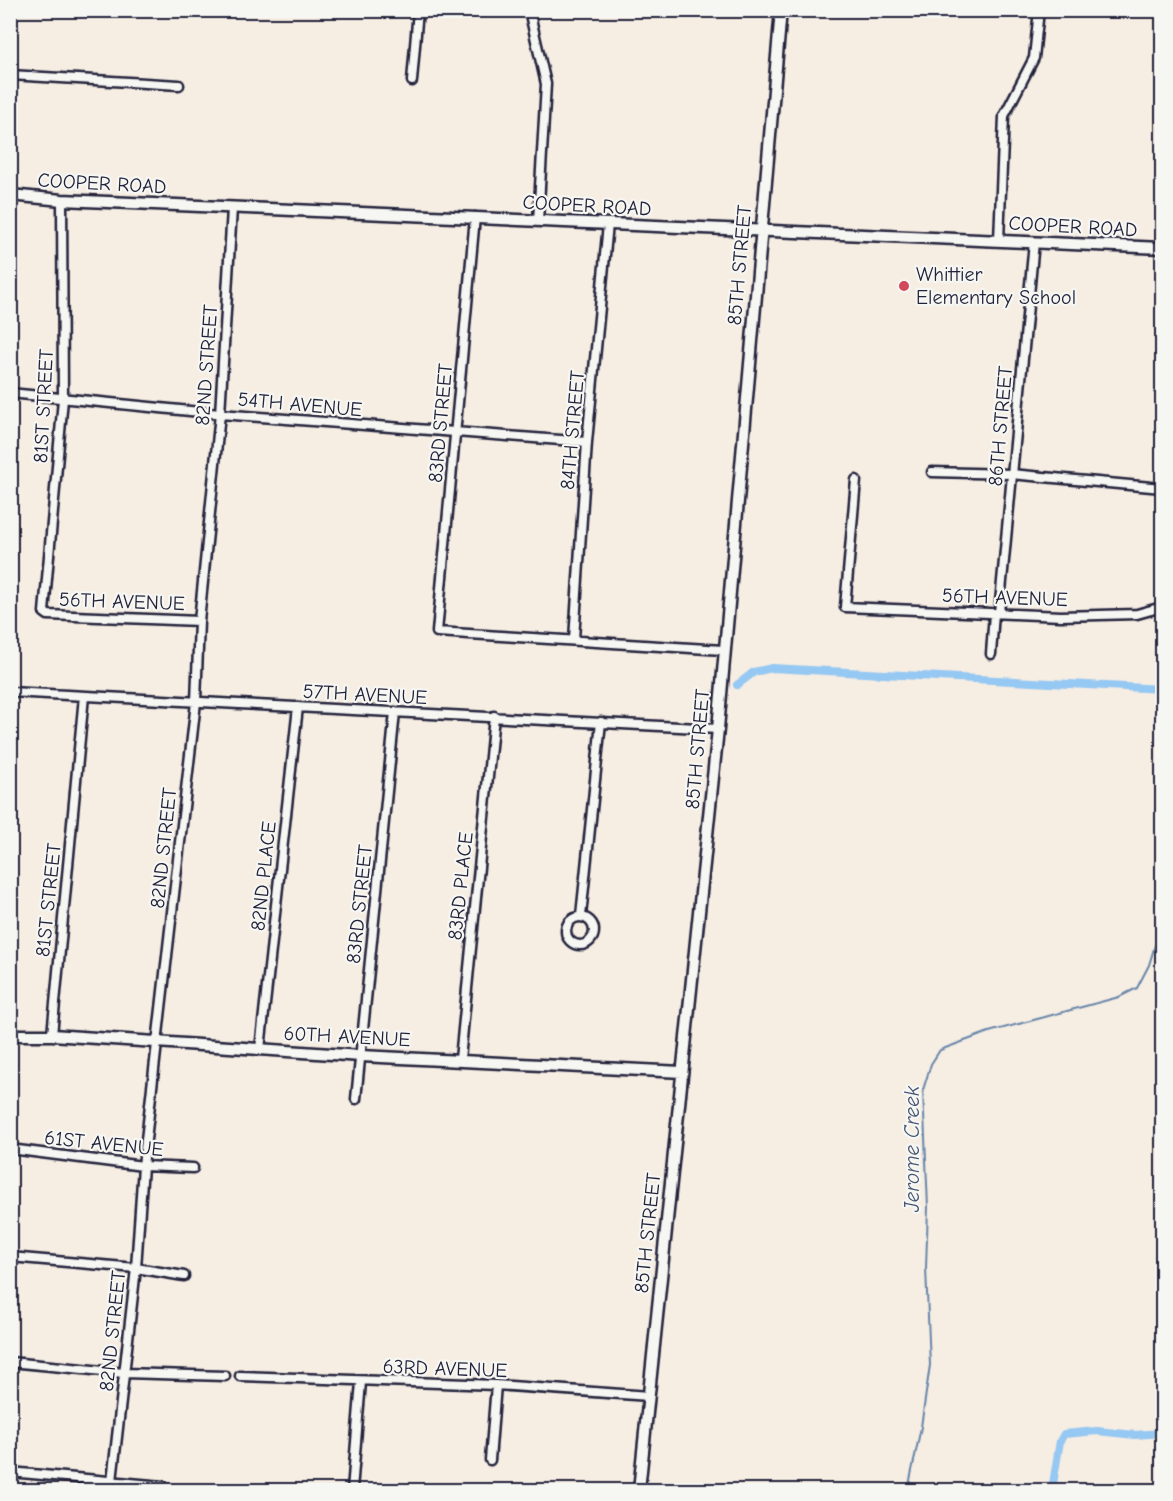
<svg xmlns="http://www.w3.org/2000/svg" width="1173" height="1501" viewBox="0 0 1173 1501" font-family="'Comic Neue',sans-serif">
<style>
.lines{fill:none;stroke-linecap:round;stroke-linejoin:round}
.stream{stroke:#6786a9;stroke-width:2}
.canal{stroke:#95c8f2;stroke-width:8}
.minor-casing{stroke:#22223b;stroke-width:13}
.tertiary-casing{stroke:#22223b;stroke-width:15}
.minor{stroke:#f6f6f2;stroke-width:8}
.tertiary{stroke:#f6f6f2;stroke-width:10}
.poi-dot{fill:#d1495b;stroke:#f6f6f2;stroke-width:2}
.labels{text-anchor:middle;stroke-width:4.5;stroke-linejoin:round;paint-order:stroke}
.street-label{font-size:20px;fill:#22223b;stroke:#f6f6f2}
.poi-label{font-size:20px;fill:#22223b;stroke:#f6f6f2;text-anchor:start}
.water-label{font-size:21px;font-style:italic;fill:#445472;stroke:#f6f6f2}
</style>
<rect width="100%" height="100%" fill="#f6ede3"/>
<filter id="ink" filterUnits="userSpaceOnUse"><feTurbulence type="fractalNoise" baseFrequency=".0167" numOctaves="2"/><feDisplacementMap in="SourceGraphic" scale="12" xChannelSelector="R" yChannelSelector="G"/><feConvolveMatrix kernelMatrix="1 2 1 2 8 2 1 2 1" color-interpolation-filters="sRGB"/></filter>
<g filter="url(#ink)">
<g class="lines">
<path class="stream" d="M908 1490 921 1427 930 1365 926 1268 928 1207 923 1090 931 1064 940 1050 989 1032 1119 997 1137 988 1149 965 1162 922"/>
<path class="canal" d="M737 685 754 672 772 668 1162 689
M1052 1490 1060 1441 1064 1434 1097 1431 1135 1435 1162 1433"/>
<g class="minor-casing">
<path id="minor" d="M529 10 546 84 538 221
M10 75 179 85
M412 81 418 10
M62 200 63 399 44 612 48 615 199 621
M475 217 437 632 723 650
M999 240 1004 116 1034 58 1039 10
M10 393 220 414 587 442
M932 472 1011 474 1162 488
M856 480 845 607 1061 616 1137 614 1162 607
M999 613 1034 242
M574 639 587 442 608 224
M991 654 994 613
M10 692 718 729
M581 916 601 722
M566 931a14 14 0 1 1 28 0a14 14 0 1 1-28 0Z
M52 1035 84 696
M260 1049 298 707
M460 1059 494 716
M356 1099 395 712
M10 1149 143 1166 193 1168
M10 1257 136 1268 184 1276
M10 1362 124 1373 225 1376
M240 1376 496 1385 649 1396
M490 1460 496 1385
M10 1472 163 1486
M111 1490 136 1268 143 1166 196 702 199 621 220 414 232 208
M352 1490 361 1382"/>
</g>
<g class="tertiary-casing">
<path id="tertiary" d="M10 195 62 200 1162 248
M10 1035H52L361 1056 682 1072
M639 1490 718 729 781 10"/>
</g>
<use href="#minor" class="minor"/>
<use href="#tertiary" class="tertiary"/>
</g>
</g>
<circle class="poi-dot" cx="904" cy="286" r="6"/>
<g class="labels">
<g class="street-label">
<text transform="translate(102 183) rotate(3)" y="7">COOPER ROAD</text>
<text transform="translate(587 205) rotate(3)" y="7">COOPER ROAD</text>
<text transform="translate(1073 226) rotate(3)" y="7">COOPER ROAD</text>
<text transform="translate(739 265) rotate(-85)" y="7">85TH STREET</text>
<text transform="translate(206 365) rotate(-86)" y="7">82ND STREET</text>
<text transform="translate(300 404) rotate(5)" y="7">54TH AVENUE</text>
<text transform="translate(43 406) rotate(-87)" y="7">81ST STREET</text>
<text transform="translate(440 423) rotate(-85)" y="7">83RD STREET</text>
<text transform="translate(1000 426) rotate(-85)" y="7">86TH STREET</text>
<text transform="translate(572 430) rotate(-85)" y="7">84TH STREET</text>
<text transform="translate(1005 597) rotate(2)" y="7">56TH AVENUE</text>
<text transform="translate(122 601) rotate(2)" y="7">56TH AVENUE</text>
<text transform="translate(365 694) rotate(3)" y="7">57TH AVENUE</text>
<text transform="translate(697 749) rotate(-85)" y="7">85TH STREET</text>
<text transform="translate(163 848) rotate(-84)" y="7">82ND STREET</text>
<text transform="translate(263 876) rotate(-84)" y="7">82ND PLACE</text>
<text transform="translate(460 886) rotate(-84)" y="7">83RD PLACE</text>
<text transform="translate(48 900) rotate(-84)" y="7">81ST STREET</text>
<text transform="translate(359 904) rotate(-84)" y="7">83RD STREET</text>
<text transform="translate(347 1036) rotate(3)" y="7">60TH AVENUE</text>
<text transform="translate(104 1143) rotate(6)" y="7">61ST AVENUE</text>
<text transform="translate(647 1233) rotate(-84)" y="7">85TH STREET</text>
<text transform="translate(112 1331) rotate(-84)" y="7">82ND STREET</text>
<text transform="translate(445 1368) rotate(2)" y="7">63RD AVENUE</text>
</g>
<g class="poi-label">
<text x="916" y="281">Whittier<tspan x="916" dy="23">Elementary School</tspan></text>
</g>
<g class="water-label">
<text transform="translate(912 1149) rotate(-90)" y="7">Jerome Creek</text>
</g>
</g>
<rect width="1173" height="1501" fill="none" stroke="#f6f6f2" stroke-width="36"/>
<rect x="18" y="18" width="1137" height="1465" fill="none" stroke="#22223b" stroke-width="2" filter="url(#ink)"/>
</svg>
